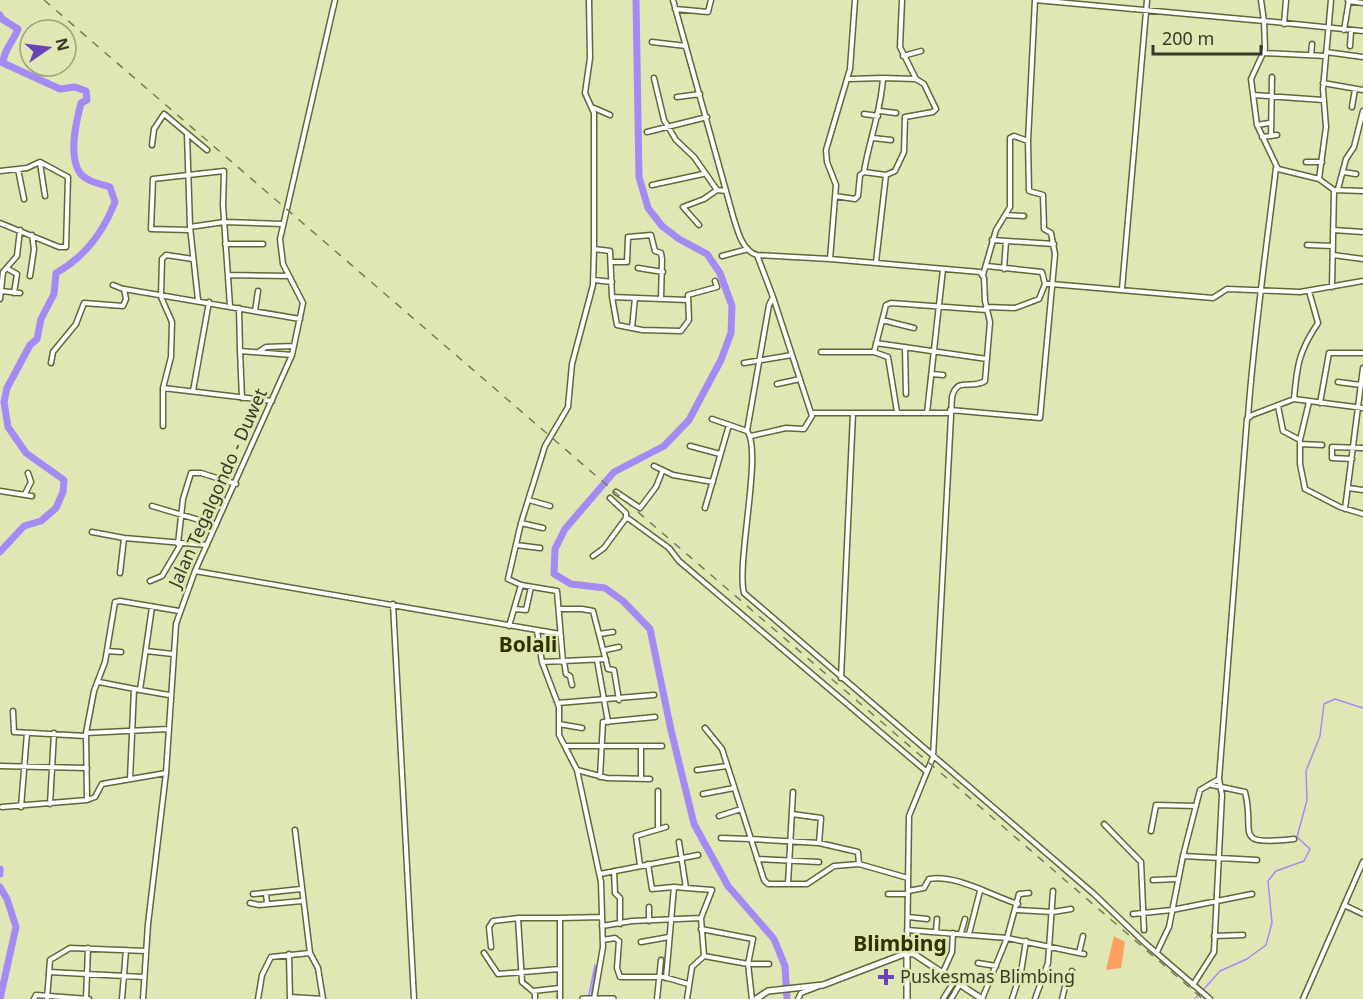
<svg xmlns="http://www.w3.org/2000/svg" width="1363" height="999" viewBox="0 0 1363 999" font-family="'Noto Sans',sans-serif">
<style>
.green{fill:#fd9f5e}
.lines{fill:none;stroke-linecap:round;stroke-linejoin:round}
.stream{stroke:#a58af5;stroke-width:1.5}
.river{stroke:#a58af5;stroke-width:7}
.minor-casing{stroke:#626739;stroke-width:7}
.major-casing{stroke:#626739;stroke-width:8}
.minor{stroke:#fff;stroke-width:4}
.major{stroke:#fff;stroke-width:5}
.rail{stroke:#767a5b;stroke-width:1.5;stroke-dasharray:8 8;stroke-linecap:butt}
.poi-dot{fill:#6a43bb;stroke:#e0e7b4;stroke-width:2}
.labels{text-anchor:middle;stroke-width:5;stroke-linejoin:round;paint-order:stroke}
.street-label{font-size:18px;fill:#383a26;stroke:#e0e7b4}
.poi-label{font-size:18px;fill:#383a26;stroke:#e0e7b4;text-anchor:start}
.quarter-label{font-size:21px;font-weight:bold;fill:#2f3201;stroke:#e0e7b4}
</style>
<rect width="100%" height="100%" fill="#e0e7b4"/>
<path class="green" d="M1114 936 1125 942 1121 968 1106 970Z"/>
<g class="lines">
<path class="stream" d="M1203 990 1220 971 1247 959 1266 945 1272 923 1268 881 1276 871 1304 861 1310 849 1297 837 1307 800 1306 771 1320 736 1324 704 1335 699 1363 708
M589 995 595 965
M591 996 596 966
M1195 999 1200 993"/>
<path class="river" d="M636 0 639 177 648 208 662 226 679 239 707 254 720 273 732 306 731 333 721 360 689 420 664 446 614 472 565 529 555 549 554 574 571 584 605 588 623 601 650 629 671 730 694 824 728 886 774 939 785 966 787 999
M0 15 2 19 18 29C13 42 4 49 3 63L60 89 75 87 86 91 87 100 81 103C76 122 68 156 80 173 87 182 101 184 110 187L115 202C103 233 85 257 56 273L54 294 41 319 37 339 30 345 7 388 4 402 8 427 26 453 64 480 63 492 56 508 41 521 24 526 0 552
M0 869V874
M0 887 7 899 16 927 0 999"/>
<g class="minor-casing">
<path id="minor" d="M589 0 590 58 585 93 594 113V249L610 251 612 297 617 325 642 330 681 331 689 320 688 295 717 287 715 281
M673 0 733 216C737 229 742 251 757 255L830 259
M855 0 850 69 826 150 827 162 836 185 830 259 980 272 984 278 985 301 990 322 985 381C972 390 957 376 952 397L933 757 909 816 907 953
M1261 0 1264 21 1363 31
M1348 1 1363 3
M675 9 708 12 711 0
M1284 24 1286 0
M1344 30 1349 0
M652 42 686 46
M1350 46 1351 31
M1326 52 1363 57
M1264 53 1326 56
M1311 55 1312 44
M903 56 921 51
M654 78 664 120 676 140 694 157 717 190 726 191
M848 79 883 78
M1323 83 1363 90
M1253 95 1323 100
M677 97 700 94
M1352 107 1355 89
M594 108 610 115
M880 111 896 113
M864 114 878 116
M1257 125 1269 123
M647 132 707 117
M187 134 190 227 198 300
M1271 136 1272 77
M1262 137 1277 135
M873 138 891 140
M152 145 154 129 164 114 207 150
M1306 162H1322
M40 163 45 196
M18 169 24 199
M0 171 27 168 40 162 68 177 66 247H59L0 223
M864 172 886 175
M1343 172 1356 174
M1319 179 1334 190 1363 191
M652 185 703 174
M1338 189 1346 159 1354 147 1363 111
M835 196 855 199 858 196 860 175 864 172C869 140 881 112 883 78L916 79 900 47 902 0
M1007 215 1024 216
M699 225 683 207 704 199 717 190
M190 227 224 222 283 224
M190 230 151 229 153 179 224 171 223 205 230 306
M1333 230 1363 232
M992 240 1054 244
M225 244H263
M1307 245 1333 246
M757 255 773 297 769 305 747 431C763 450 736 563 744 593L1094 894 1145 943 1210 999
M1333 255 1363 259
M722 256 748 249
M612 262H627L628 237 651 235 655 251 661 253 662 259 661 299
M876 262 886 175 895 171 904 152 905 117 933 112 936 109 924 84 916 79
M987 266 1042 272 1045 284
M638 268 663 272
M8 269 17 274 14 293
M1004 269 1006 241
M228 275 289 276
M983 275 996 230 1010 207V138L1014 136 1028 141
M30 276 34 249 32 235
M594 280 612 282
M113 285 123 289
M1332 287 1334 190
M1122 289 1147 0
M1 291 20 293
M612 297 687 300
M0 299 3 272 17 256 20 230
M986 307 1015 308 1039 299 1045 284H1051L1213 298 1227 289 1300 292 1363 281
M239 308 240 351 292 355
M255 311 258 291
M882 320 914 328
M632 328 635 298
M876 343 987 359
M905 347 906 394
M240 351 242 398
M260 351 266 347 294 346
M821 352H874
M51 363 53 352 76 324 84 303 123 306 126 299 124 289 300 319
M744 363 792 355
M932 374 943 375
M1338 382 1361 385
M777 384 800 379
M163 388 272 401
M193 391 209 302
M1294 399C1297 365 1299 351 1318 323L1309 291
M1320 403 1329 353H1363
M1278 406 1283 431 1300 440V464L1305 489 1340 507 1363 514
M950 410 1040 418 1055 254 1051 233 1044 229 1043 195 1029 191 1028 141 1035 0 1264 21 1265 49 1251 79 1257 125 1278 169 1319 179 1326 127 1323 89 1331 0
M897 412 888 357 874 352 886 305 891 303 987 310
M812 413H950
M927 413 943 269
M1248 417C1254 333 1266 251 1276 168
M712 419 747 431
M163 426V388L171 357 172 322 161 297 162 259 166 255 193 259
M751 436 786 428 804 429 812 416 773 297
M1300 440 1309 402
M1300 444 1322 445
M690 446 720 454
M1352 459 1332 458V447L1363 448
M654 466 673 475 713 482
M1348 488 1363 490
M0 491 32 496
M616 492 640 508 656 487 662 472
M25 494 31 482 28 473
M610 498 626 513V518
M529 500 550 506
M152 506 216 525
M705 508 729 425
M1345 509 1363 368
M521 523 543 528
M92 532 124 538 207 545
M178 544 183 499 191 473H201L236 484
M516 545 540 548
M593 556 604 548 626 518 629 519 669 548 679 561 926 771
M195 571 560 634
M120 573 124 538
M150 581 162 576 181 544
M521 585 557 591 563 662
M393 604 414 999
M152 607 140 690 169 695
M514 609 526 610 531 587
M560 609H582L593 611 608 669 614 670 619 700
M509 626 521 585 508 579 521 523 545 446 568 407 572 364 593 285 594 249
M537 631 542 662 559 707V735L577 770 601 882 603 947 594 999
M599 634 613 632
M605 650 619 647
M107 651 121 652
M146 651 173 654
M597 660 608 722
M542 662 606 659
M564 662 566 674 570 676 572 685
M841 678 853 413
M99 682 140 690
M558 703 654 695
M13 711 14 732 86 736
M559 724 582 728
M705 728 722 749 751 839 819 843 858 852 859 864 908 878
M86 733 168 729
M565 746H662
M0 766 87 768
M577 770 607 778 650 779
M697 770 727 766
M600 777 603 722 655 717
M641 778V747
M130 779 134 689
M1212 785 1245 792C1256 834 1230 846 1294 839
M658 791V829
M703 794 734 788
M87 800 86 733 94 691 105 662 115 602 120 601 179 611
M50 804 54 733
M2 807 87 800 95 797 102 784 166 773
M21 807 27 733
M792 814 821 818 819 843
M719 816 741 809
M1104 824 1141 862 1144 930
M295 830 310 953 318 968 323 999
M1151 831 1156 805 1196 806
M721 838 751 839 764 880 768 884H807L834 866 859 864
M679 842 686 888
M1183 856 1257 860
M757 859 819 862
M648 864 652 889 674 887
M640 865 636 836 666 827
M614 871 615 893 620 898V924
M600 874 698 855
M1153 880 1178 879
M788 884 793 792
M908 891 924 888 929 879C956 874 992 896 1018 904
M266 893 267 904
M253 894 301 889
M888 894H908
M250 903 259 905 302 901
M1344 905 1363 914
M1017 910 1053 912 1071 909
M1133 914 1172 910 1252 894
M908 917 927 919
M649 921V907
M602 926 632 921 701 918
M701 929 753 939 748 964 752 999
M907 930 1007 938 1084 954
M936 932 937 919
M961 933 965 919
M969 934 980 891
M1214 936 1243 935
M603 940 615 938 619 941 617 968 620 977H664L688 984
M641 942 669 937
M491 947 489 927 493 921 518 918
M1157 952 1169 927 1183 856 1200 790 1219 779 1247 419 1252 415 1294 399 1363 408
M484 953 498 974 560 969
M1079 953 1083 936
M289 954 290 999
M704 956 748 964H769
M978 963 996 966
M49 972 144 977
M943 972 952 952 953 933
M1045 975 1069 980 1072 971
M666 978 674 887 712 890 701 918 704 956 692 967 687 999
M1193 985 1214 952 1222 795 1219 779
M533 991 560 988
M290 997 323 999
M34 999 36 995 89 999
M47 999 50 960 70 948 146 951
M86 999 88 948
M122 999 126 950
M143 999 148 924 166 773 176 624 195 571 292 355 303 303 283 264 280 239 335 0
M258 999 262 975 271 957 310 953
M535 999V993L522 982 518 918H560
M560 999V918L602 917
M657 999 661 960
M798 999 801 993 817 987
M943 999 955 980
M951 999 960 984
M982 999 1007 938 1019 894 1029 893
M1012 999 1021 972 1026 941
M1035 999 1048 963 1053 891
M1062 999 1067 979
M1303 999 1363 862"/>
</g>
<g class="major-casing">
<path id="major" d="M583 999H613
M756 999 768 991 823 985 907 953 914 954 982 999
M907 999V953"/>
</g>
<use href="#minor" class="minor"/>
<use href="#major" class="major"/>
<path class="rail" d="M44 0 1203 999"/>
</g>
<path class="poi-dot" d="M883 968h6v6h6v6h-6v6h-6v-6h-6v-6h6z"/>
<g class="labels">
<g class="street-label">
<text transform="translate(218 488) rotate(-66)" y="6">Jalan Tegalgondo - Duwet</text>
</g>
<g class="poi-label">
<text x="900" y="983">Puskesmas Blimbing</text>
</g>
<g class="quarter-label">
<text x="528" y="652">Bolali</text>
<text x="900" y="951">Blimbing</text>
</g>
</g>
<g transform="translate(48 48) rotate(76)"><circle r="28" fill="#e0e7b4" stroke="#9da27b" stroke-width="1.5"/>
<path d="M0-4.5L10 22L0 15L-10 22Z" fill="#6a43bb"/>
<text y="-9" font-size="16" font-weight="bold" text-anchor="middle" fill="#383a26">N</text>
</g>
<path d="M1153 45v9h108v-9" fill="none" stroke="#383a26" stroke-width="3"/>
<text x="1162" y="45" font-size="18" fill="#383a26" stroke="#e0e7b4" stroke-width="4.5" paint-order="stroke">200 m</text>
</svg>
